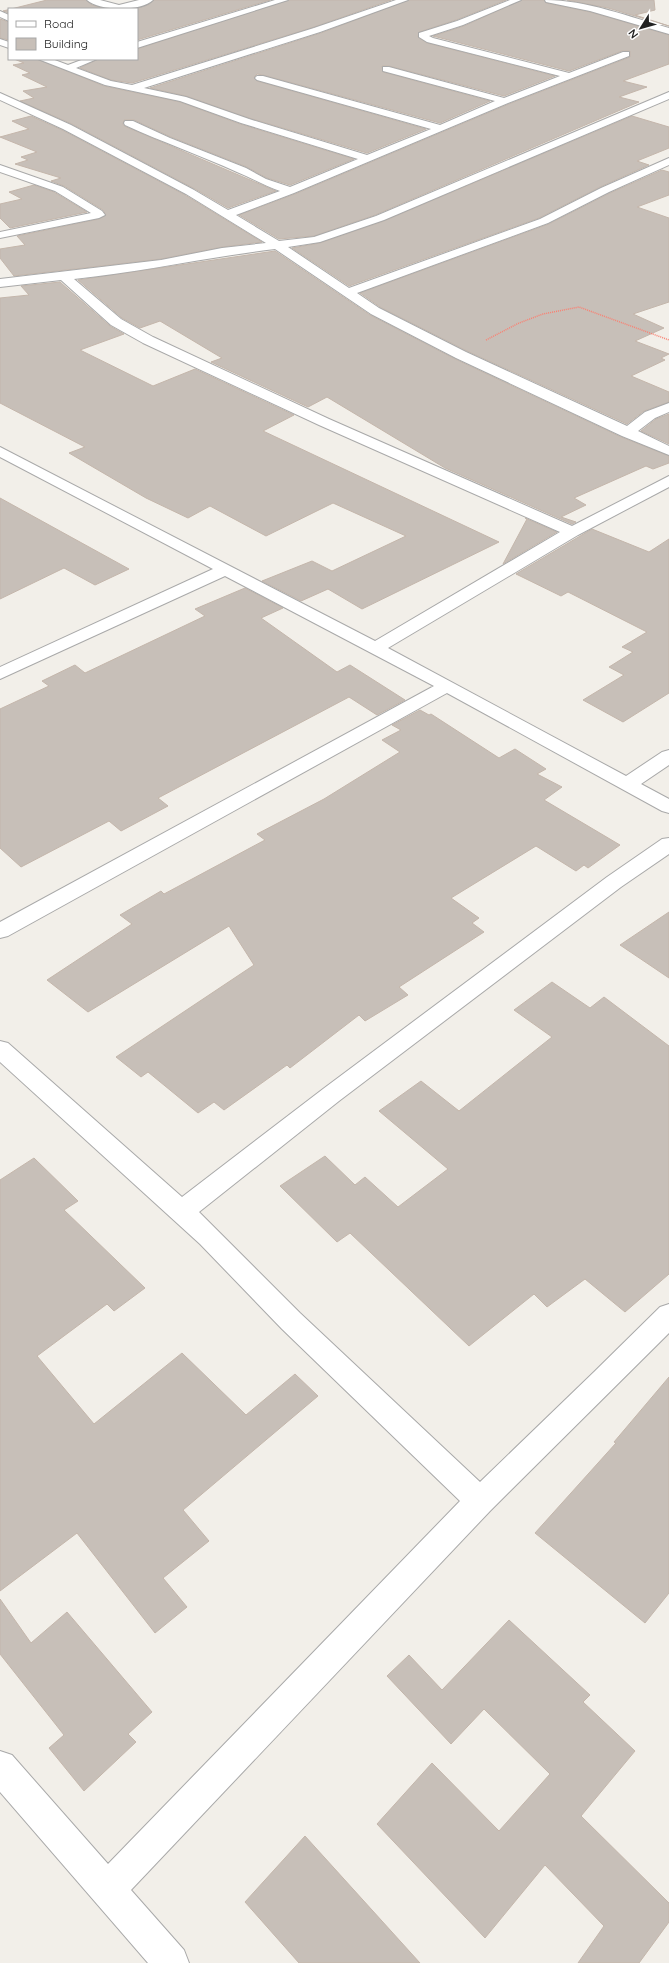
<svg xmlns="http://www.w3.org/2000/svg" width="669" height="1963" viewBox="0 0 669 1963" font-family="Quicksand,sans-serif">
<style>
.building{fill:#c7bfb8;stroke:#c4b6ab}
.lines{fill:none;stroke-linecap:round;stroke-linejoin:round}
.street-casing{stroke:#a9a9a9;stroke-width:2}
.path{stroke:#fa8072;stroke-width:1.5;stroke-dasharray:1 1;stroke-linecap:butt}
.street{fill:#fff;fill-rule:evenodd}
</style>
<rect width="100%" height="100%" fill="#f2efe9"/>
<path class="building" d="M47 0H86L92 5 107 9H9V13L3 11Z
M154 0H270L137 40V9H134L148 5Z
M289 0H391L314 27 132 83 111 80 80 68 98 59H137V49Z
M409 0H506L456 20 419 32 418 37 427 43 555 76 504 96 389 66H382L383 72 490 101 440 123 263 75 257 74 254 77 257 81 426 129 367 153 249 118 186 96 150 88 321 33Z
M522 0H544L546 3 590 12 669 35V64L623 81 647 87 619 97 639 102 375 215 314 236 279 239 239 215 295 194 509 104 630 57V51H622L569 71 433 36 464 26Z
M567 0H654L655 10 635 15 669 26 608 8Z
M0 19 9 22V40L0 38Z
M14 59H37L104 86 180 102 240 124 354 159 290 185 267 178 247 167 171 137 134 120H124L123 124 124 126 276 191 228 208 195 189 72 124 20 101 34 98 23 91 47 87 22 75 30 73 13 65 24 63Z
M31 116 62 130 185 195 262 242 222 247 161 259 14 276 0 258V249L25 245 17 236 99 219 106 215 103 210 64 186 51 181 61 178 15 164 28 160 21 157 37 152 0 137 29 129 12 121Z
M632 116 669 127V148L637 161 649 165 600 187 539 218 349 286 292 248 320 243 384 221Z
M662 170 669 172V195L637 207 669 218V302L633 314 664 328 635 341 669 354 661 358 665 360 631 376 669 392V402L644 411 627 424 467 351 380 307 360 293 549 224 610 193Z
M34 185 54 192 87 212 10 228 0 218V204L22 199 9 192Z
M275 251 370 315 455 359 621 437 669 456V463L653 469 646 466 574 498 586 505 561 517 576 522 572 524 445 468 327 397 308 407 211 362 222 358 160 321 140 328 122 318 78 280Z
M60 282 110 326 124 334 80 350 153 386 195 369 294 415 263 431 499 542 362 609 328 589 301 601 262 581 312 561 332 571 406 536 333 503 266 536 210 506 188 518 146 498 69 453 85 447 0 403V298L29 295 21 286Z
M669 414V444L641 431 656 419Z
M0 498 129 569 95 585 64 568 0 599Z
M525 518 557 532 503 564 527 519Z
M592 529 649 552 669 539V693L623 722 583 700 624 675 609 667 633 652 622 647 647 632 568 592 561 596 516 574Z
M245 588 283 608 261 618 337 672 350 665 405 700 377 715 349 697 158 798 168 806 121 831 109 821 21 867 0 848V709L49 686 42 681 75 665 85 673 205 616 195 609Z
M420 710 429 715 431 714 499 758 515 749 546 769 537 774 562 787 544 800 620 845 588 868 584 865 576 871 536 846 451 898 479 918 472 923 484 932 399 987 408 995 365 1021 359 1015 290 1068 287 1065 224 1110 214 1102 198 1113 148 1072 141 1077 116 1057 254 965 229 926 88 1012 47 980 132 924 120 915 161 891 164 894 265 840 257 834 324 799 400 752 382 740 401 730 392 725Z
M669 912V978L620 945Z
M552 982 590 1008 604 997 669 1046V1274L625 1312 585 1279 547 1307 534 1294 469 1346 350 1233 337 1242 280 1186 325 1156 355 1185 365 1177 398 1207 448 1169 379 1111 421 1081 459 1111 552 1037 514 1010Z
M34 1158 78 1201 64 1210 145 1288 114 1311 107 1304 37 1356 94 1424 182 1353 246 1415 295 1374 318 1396 183 1510 209 1541 163 1578 187 1607 155 1633 77 1533 0 1591V1180Z
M669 1377V1593L645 1623 535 1533 616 1443 614 1442Z
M0 1599 31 1643 67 1612 152 1712 128 1734 136 1742 84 1791 49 1748 64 1735 0 1654Z
M509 1620 590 1695 583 1702 635 1751 581 1816 669 1903V1922L639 1963H578L604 1926 545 1865 485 1938 377 1824 432 1763 499 1831 550 1774 484 1709 451 1744 387 1676 409 1655 442 1690Z
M305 1836 420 1963H299L245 1902Z"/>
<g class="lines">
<g class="street-casing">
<path id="street" d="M87 0H100L119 5 139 0H153C141 12 99 11 87 0Z
M275 0H288L137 48V42Z
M396 0H408L320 32 144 88 186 97 249 119 367 155 431 129 257 80 255 78 257 76H263L440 125 495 101 383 71V67H389L504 98 560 76 427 42 419 37V33L457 21 510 0H521L463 25 429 36 433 38 569 73 623 52H629V56L508 103 294 193 236 215 279 241 314 237 376 216 669 92V99L384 220 320 242 288 247 349 288 540 219 601 188 669 158V165L609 192 548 223 357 293 379 308 466 352 627 426 645 412 669 403V412L655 418 638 431 669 446V455L622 436 456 358 371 314 275 249C208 257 142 272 74 279L121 319 153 337 329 419 572 526 669 476V487L578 535 388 648 626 776 662 752 669 750V765L641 784 669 799V813L662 811 447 693 8 936 0 938V922L434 686 225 576 0 679V667L213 569 0 457V447L375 641 560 532 319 425 143 343 111 325 61 280 0 287V279L161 260 222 248 266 243 186 194 63 129 0 100V93L71 125 194 190 228 210 280 191C265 186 252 178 237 172 200 155 162 142 125 125L124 123 125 121H133L170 138 246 168 266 179 290 187 358 159 241 123 180 101 105 85 38 59H52L68 65 84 59H97L76 68 111 81 132 85 314 28Z
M545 0C587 0 629 17 669 28V34L590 11 546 2Z
M0 11 9 15V21L0 17Z
M0 39 9 42V48L0 45Z
M0 165 63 187 102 211 105 215 99 218 0 238V232L91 213 55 191 0 172Z
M669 838V854L621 887 339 1101 199 1212 300 1313 480 1482 594 1372 660 1307 669 1304V1333L490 1511 131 1890 184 1950 189 1963H148L0 1792V1751L12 1755 108 1864 460 1501 282 1329 200 1244 0 1062V1041L8 1043 182 1197 323 1089 607 877 662 839Z"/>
</g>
<path class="path" d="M486 340 519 323 543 314 579 307 669 340"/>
<use href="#street" class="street"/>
</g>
<rect x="8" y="8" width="130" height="52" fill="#ffffff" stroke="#a7a7a7"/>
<rect x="16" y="21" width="20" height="6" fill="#ffffff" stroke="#a7a7a7"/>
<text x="44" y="28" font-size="12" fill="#222222">Road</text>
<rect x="16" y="38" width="20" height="12" fill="#c7bfb8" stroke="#a7a7a7"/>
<text x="44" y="48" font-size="12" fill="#222222">Building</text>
<g transform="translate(641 28) rotate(233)" stroke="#ffffff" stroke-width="3" paint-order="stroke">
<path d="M0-3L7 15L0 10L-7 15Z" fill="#222222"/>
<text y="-6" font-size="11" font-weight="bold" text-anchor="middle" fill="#222222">N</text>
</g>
</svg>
